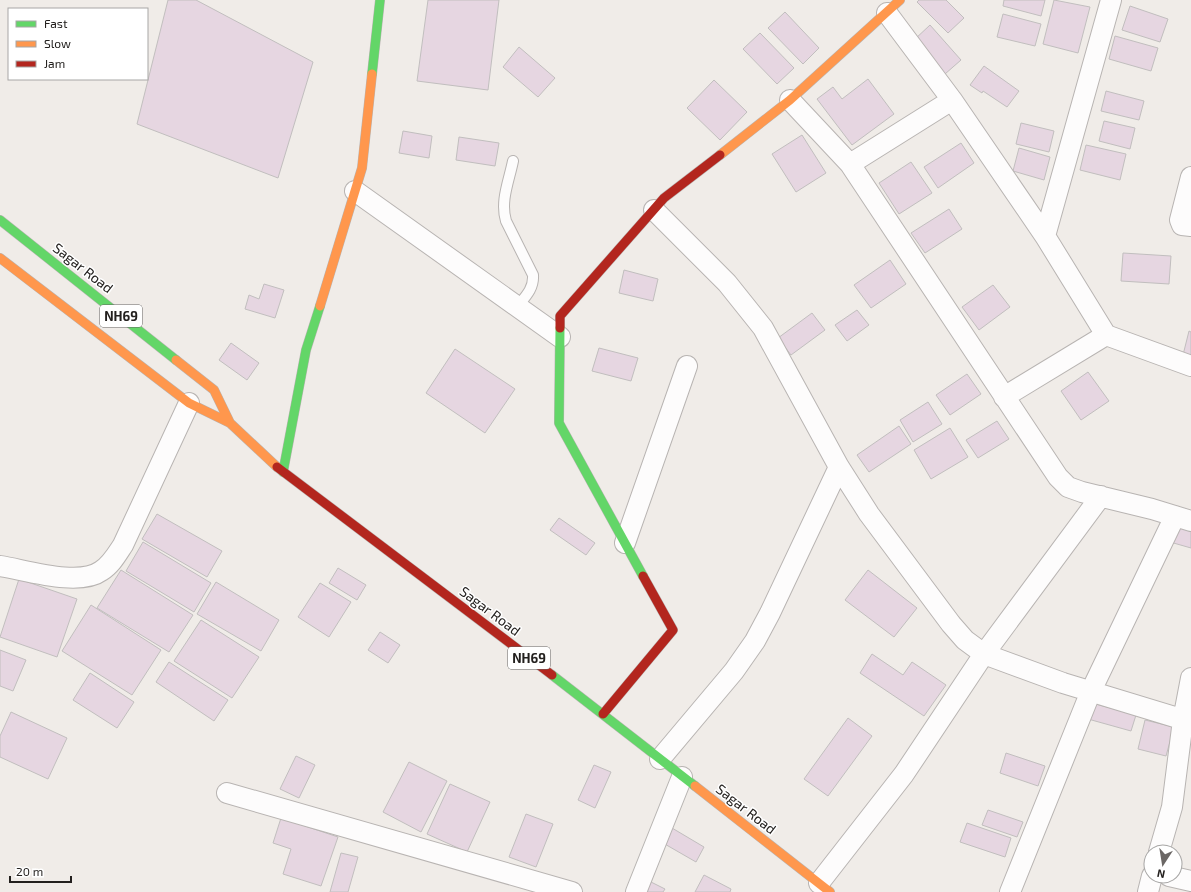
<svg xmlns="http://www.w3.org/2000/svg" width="1191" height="892" viewBox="0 0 1191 892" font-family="'Exo 2',sans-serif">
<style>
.building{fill:#e6d6e1;stroke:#c1bebe}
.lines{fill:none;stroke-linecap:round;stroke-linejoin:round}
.lane-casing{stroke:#b8b4b2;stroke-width:12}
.street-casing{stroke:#b8b4b2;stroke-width:22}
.fast-casing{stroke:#b8b4b2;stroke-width:10}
.slow-casing{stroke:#b8b4b2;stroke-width:10}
.jam-casing{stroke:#b8b4b2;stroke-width:10}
.lane{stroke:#fdfcfc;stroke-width:10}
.street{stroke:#fdfcfc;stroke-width:20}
.fast{stroke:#63d668;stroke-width:9}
.slow{stroke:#ff974d;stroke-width:9}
.jam{stroke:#b3261e;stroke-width:9}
.labels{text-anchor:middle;stroke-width:3;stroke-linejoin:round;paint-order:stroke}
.shield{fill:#fff;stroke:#656362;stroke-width:1}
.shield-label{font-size:13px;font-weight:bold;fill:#23201e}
.street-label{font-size:14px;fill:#23201e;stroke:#fff}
</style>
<rect width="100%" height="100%" fill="#f0ece8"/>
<path class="building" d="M168 0H196L313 62 278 178 137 124Z
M428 0H499L488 90 417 81Z
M919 0H946L964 18 948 33 917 2Z
M1004 0H1045L1041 16 1003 6Z
M1054 0 1090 7 1078 53 1043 44Z
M1130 6 1168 19 1160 42 1122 30Z
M785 12 819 48 803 64 768 28Z
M1003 14 1041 24 1035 46 997 37Z
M930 25 961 60 945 74 914 40Z
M760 33 794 68 777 84 743 49Z
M1115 36 1158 48 1151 71 1109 59Z
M519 47 555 78 538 97 503 67Z
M984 66 1019 91 1007 107 983 91 982 93 970 85Z
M868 79 894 114 852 145 817 99 833 87 842 99Z
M714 80 747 112 720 140 687 108Z
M1106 91 1144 101 1139 120 1101 111Z
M1104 121 1135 128 1130 149 1099 141Z
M1021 123 1054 131 1049 152 1016 144Z
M403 131 432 136 429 158 399 153Z
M802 135 826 173 796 192 772 154Z
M459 137 499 143 495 166 456 160Z
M961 143 974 163 938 188 924 167Z
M1086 145 1126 154 1120 180 1080 170Z
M1019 148 1050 157 1044 180 1013 171Z
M911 162 932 193 899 214 879 183Z
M949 209 962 229 925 253 911 233Z
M1123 253 1171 256 1169 284 1121 281Z
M890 260 906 284 871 308 854 285Z
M624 270 658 279 653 301 619 293Z
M264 284 284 290 275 318 245 309 249 295 259 299Z
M993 285 1010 307 979 330 962 307Z
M857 310 869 325 847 341 835 325Z
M812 313 825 330 791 355 778 338Z
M1189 331 1191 332V361L1182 359Z
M231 343 259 363 247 380 219 360Z
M599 348 638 358 631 381 592 371Z
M455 349 515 389 485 433 426 393Z
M1088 372 1109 401 1081 420 1061 391Z
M967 374 981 394 950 415 936 395Z
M928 402 942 424 913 442 900 420Z
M997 421 1009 439 978 458 966 440Z
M899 426 911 444 869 472 857 455Z
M950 428 968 457 931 479 914 450Z
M157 514 222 551 207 577 142 539Z
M559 518 595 543 586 555 550 530Z
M1174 524 1191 528V548L1170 542Z
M143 542 211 583 194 612 126 571Z
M338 568 366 585 357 600 329 583Z
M121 570 193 615 169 652 97 608Z
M868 570 917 608 894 637 845 600Z
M19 579 77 599 57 657 0 637Z
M216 582 279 620 261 651 197 614Z
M320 583 351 602 329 637 298 617Z
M91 605 161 650 132 695 62 651Z
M201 620 259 657 232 698 174 661Z
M380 632 400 645 388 663 368 650Z
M0 650 26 660 13 691 0 686Z
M872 654 903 675 912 662 946 685 924 716 860 673Z
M169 662 228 700 214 721 156 682Z
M90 673 134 702 117 728 73 700Z
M1092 703 1136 715 1131 731 1088 719Z
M11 712 67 738 48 779 0 757V736Z
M848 718 872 736 828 796 804 779Z
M1145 720 1174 727 1166 756 1138 749Z
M1006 753 1045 766 1038 786 1000 773Z
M296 756 315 765 299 798 280 789Z
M409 762 447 781 421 832 383 812Z
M594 765 611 772 595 808 578 800Z
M450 784 490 802 467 852 427 834Z
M988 810 1023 822 1017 837 982 825Z
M526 814 553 824 536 867 509 857Z
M281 818 338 837 321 886 283 874 291 849 273 843Z
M967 823 1011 838 1005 857 960 842Z
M672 828 704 847 696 862 663 843Z
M341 853 358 857 348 892H330Z
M704 875 731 889 730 892H695Z
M647 880 665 889 663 892H642Z"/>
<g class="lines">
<g class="lane-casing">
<path id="lane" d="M513 161C509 181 500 201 506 221L533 275C534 289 525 297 517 307"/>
</g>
<g class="street-casing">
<path id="street" d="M887 13 952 100 1045 236 1106 335 1191 366
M790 100 850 164 1058 477 1068 487 1082 492 1152 509 1191 521
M850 164 952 100
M1191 177 1180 220 1182 225 1191 226
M355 191 560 337
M654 210 727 283 763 328 839 467 869 514 951 624 965 640 984 654 1063 683 1191 722
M1045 236 1111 0
M1004 397 1106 335
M625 543 687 366
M0 566C26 570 79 587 101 571 111 565 117 554 123 545L189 403
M660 759 734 671 755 641 770 613 839 467
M227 793 572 892
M1159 852 1172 807 1183 720 1191 678
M1169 876 1191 881
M819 883 904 774 984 654 1101 496
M636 892 682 777
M1010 892 1091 691 1175 516
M1148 892 1152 876"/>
</g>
<g class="fast-casing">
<path id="fast" d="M372 74 380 0
M0 220 176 360
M560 328 559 423 643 576
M283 472 306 350 320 306
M552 675 695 786"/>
</g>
<g class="slow-casing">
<path id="slow" d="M720 155 790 100 900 0
M0 258 189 403 230 423 277 467
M320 306 362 168 372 74
M176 360 214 390 230 423
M695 786 830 892"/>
</g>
<g class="jam-casing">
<path id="jam" d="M560 328V316L664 198 720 155
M277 467 552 675
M603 714 673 630 643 576"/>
</g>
<use href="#lane" class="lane"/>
<use href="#street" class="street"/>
<use href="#fast" class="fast"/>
<use href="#slow" class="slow"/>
<use href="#jam" class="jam"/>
</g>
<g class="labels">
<g class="shield">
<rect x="100" y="305" width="42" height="22" rx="3"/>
<rect x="508" y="647" width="42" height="22" rx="3"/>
</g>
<g class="shield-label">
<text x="121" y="321">NH69</text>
<text x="529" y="663">NH69</text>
</g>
<g class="street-label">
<text transform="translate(83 268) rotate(38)" y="5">Sagar Road</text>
<text transform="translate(490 611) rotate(37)" y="5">Sagar Road</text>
<text transform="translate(746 809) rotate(38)" y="5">Sagar Road</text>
</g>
</g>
<rect x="8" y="8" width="140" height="72" fill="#ffffff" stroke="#a7a6a5"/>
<rect x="16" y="21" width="20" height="6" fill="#63d668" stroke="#a7a6a5"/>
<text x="44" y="28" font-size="12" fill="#23201e">Fast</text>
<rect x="16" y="41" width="20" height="6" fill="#ff974d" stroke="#a7a6a5"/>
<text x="44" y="48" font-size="12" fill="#23201e">Slow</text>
<rect x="16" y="61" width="20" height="6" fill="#b3261e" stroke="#a7a6a5"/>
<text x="44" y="68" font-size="12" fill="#23201e">Jam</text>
<g transform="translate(1163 864) rotate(192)"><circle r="19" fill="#ffffff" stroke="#a7a6a5"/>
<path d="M0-3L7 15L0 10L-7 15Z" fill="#6b6765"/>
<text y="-6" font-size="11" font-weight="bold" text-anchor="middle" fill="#23201e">N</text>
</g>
<path d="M10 876v6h61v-6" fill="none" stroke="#23201e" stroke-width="2"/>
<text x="16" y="876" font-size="12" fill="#23201e" stroke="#ffffff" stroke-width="3" paint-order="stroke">20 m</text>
</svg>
